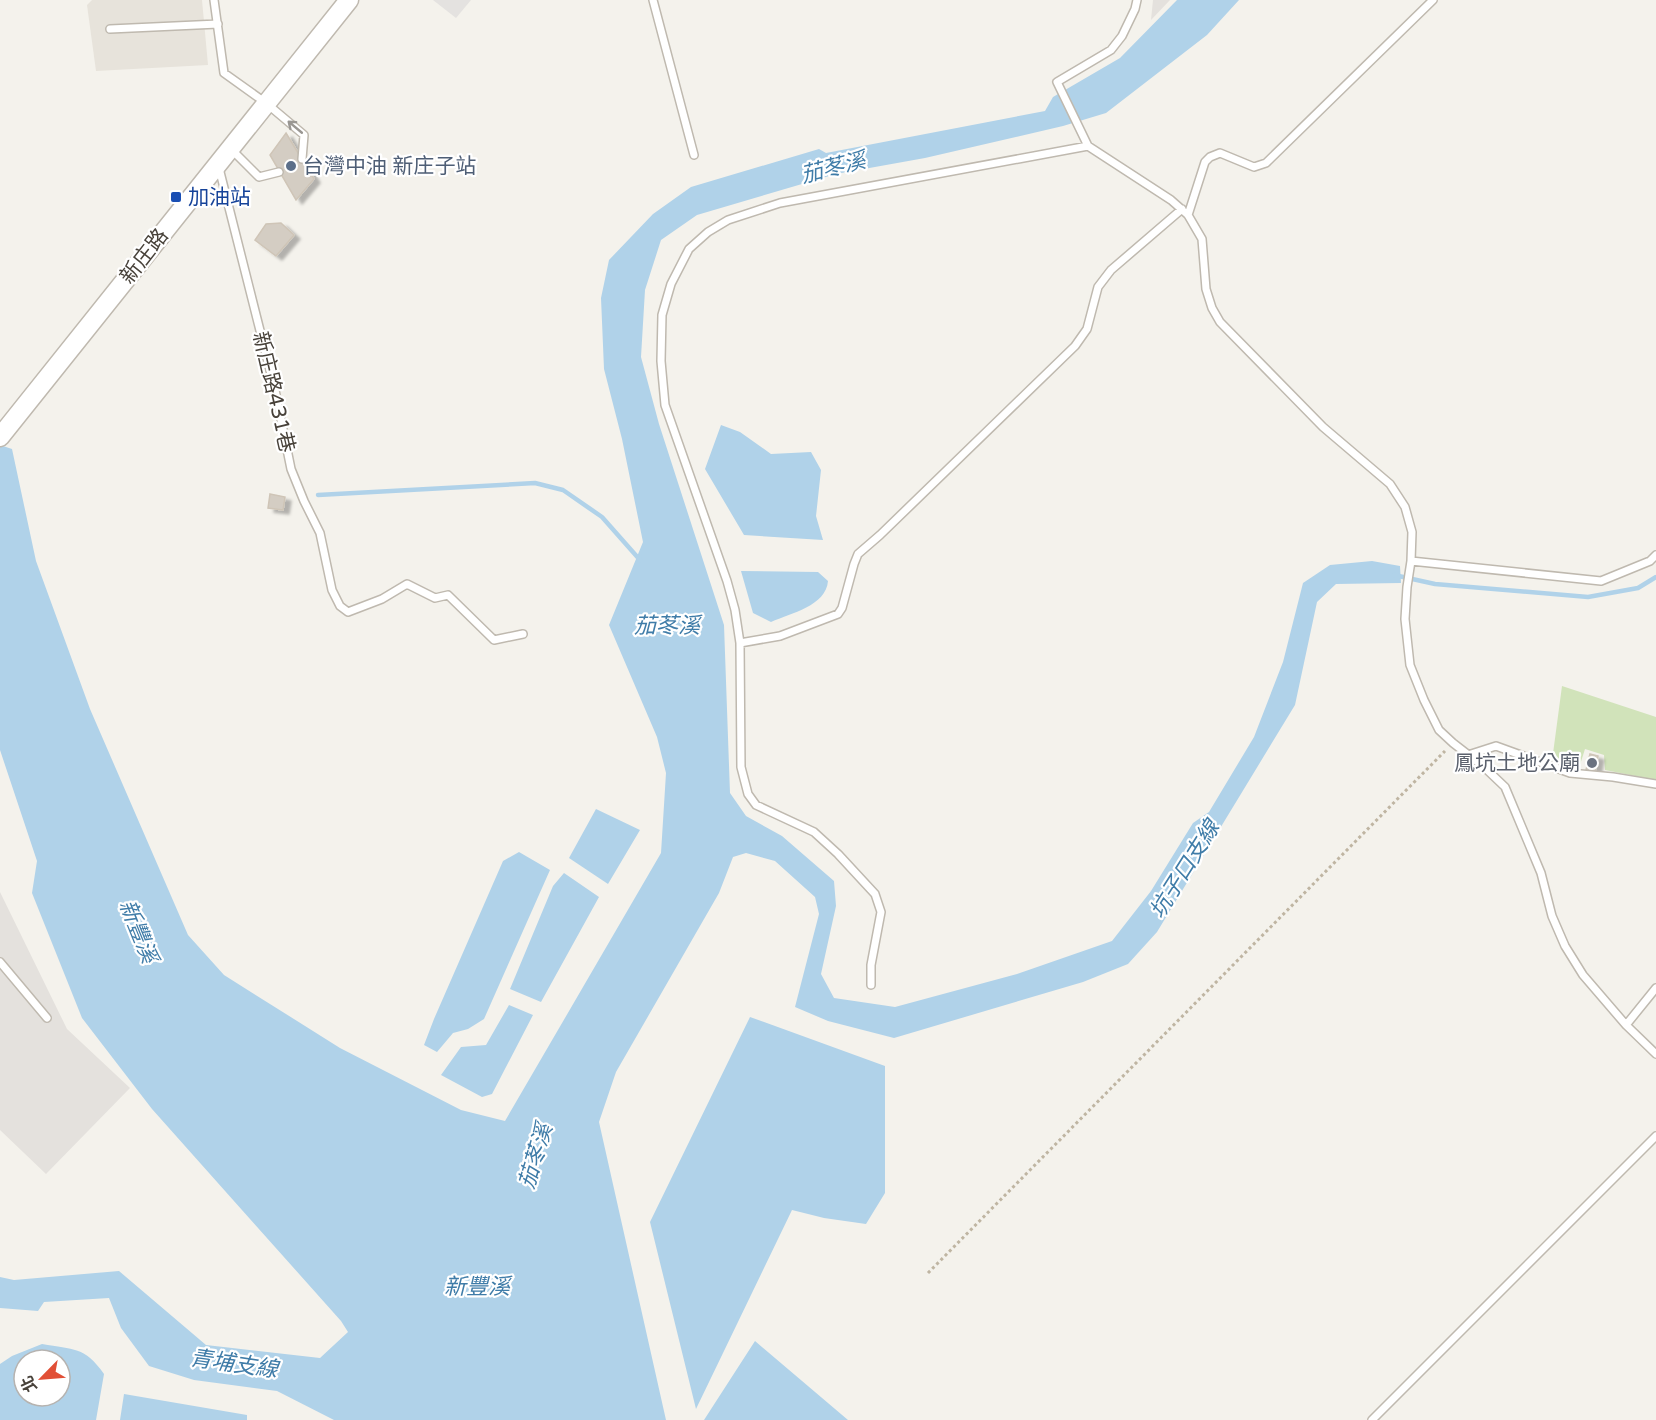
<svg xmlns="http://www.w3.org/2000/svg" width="1656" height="1420" viewBox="0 0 1656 1420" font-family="'Varela Round','Noto Sans TC',sans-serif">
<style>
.residential{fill:#e7e3db}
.industrial{fill:#e4e1dd}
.green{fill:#d1e3ba}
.parking{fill:#e4e2e0}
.water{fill:#b0d2e9;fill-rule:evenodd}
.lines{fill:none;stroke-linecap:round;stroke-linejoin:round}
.stream{stroke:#b0d2e9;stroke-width:4.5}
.building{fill:#d4cdc3;stroke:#cfc5b7;stroke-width:1.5;filter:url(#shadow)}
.service-casing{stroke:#bfb9af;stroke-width:10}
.tertiary-casing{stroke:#bfb9af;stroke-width:21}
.path{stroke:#bfb5a2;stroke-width:3;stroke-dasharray:3 3;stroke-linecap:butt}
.service{stroke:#fff;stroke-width:7}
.tertiary{stroke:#fff;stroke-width:18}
.oneway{stroke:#9a9793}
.service-dot{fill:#5c6f8a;stroke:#fff;stroke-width:2}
.transit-dot{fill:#1a4fb4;stroke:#fff;stroke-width:2}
.worship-dot{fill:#6b7280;stroke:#fff;stroke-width:2}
.labels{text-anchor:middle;stroke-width:4.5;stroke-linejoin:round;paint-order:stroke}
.service-label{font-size:21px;fill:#4e5e75;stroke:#fff;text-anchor:start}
.transit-label{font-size:21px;fill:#164399;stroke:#fff;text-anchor:start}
.street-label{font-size:21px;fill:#48423a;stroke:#fff}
.worship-label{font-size:21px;fill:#5b616d;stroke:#fff;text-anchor:end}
.water-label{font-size:22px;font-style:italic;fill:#3f7ca8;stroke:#fff}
</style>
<defs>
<filter id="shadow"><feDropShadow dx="6" dy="4" stdDeviation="1.5" flood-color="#0004"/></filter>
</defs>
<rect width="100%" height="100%" fill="#f4f2ec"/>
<path class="residential" d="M92 0H202L208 65 96 71 87 5Z"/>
<path class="industrial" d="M1153 0H1170L1151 20Z
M0 892 67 1029 130 1088 46 1174 0 1130Z"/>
<path class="green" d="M1562 686 1656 717V780L1605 770 1604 755 1585 749 1579 768 1552 761Z"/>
<path class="parking" d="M433 0H471L456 18Z"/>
<path class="water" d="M1177 0H1239L1207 35 1106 113 1063 126 925 158 836 174 697 215 661 240 645 290 641 357 659 424 724 625 730 793 746 816 782 836 834 881 836 906 821 974 834 998 895 1007 1017 974 1112 941 1151 891 1193 823 1209 812 1254 737 1283 662 1303 583 1330 565 1372 561 1400 566 1401 583 1336 584 1317 602 1295 705 1157 932 1128 964 1083 982 894 1038 828 1021 795 1007 819 914 815 897 775 861 746 853 733 857 719 893 616 1072 599 1122 666 1420H334L277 1391 194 1380 149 1366 121 1328 109 1298 44 1302 38 1311 0 1308V1277L14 1280 119 1271 206 1345 320 1358 348 1332 341 1321 152 1109 82 1018 32 893 37 861 0 750V445L12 449 36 561 90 709 188 935 224 975 340 1048 461 1110 505 1121 661 853 666 773 657 737 609 625 643 542 622 439 604 369 601 298 609 260 653 214 691 187 819 149 826 153 1045 111 1053 97 1120 58Z
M721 425 740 432 771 454 811 452 821 470 816 516 823 540 744 535 705 469Z
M741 571 818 572 828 581C826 606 791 613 771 622L753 613Z
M596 809 640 830 608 884 569 858Z
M519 852 550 870 484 1019 468 1029 453 1033 437 1052 424 1045 434 1019 503 861Z
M564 873 599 897 541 1002 510 989 553 886Z
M509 1005 533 1015 492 1094 482 1097 441 1075 461 1047 486 1045Z
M750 1017 885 1066V1193L866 1224 824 1218 792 1210 696 1409 650 1222Z
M755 1341 848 1420H704Z
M42 1344C74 1350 84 1346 104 1374L96 1420H0V1364L12 1356ZM24 1360H60V1396H24Z
M124 1394 247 1415V1420H120Z"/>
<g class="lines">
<path class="stream" d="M318 495 535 483 563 490 602 517 640 560
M1394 575 1435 584 1588 597 1638 588 1656 577"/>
</g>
<path class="building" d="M286 133 314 179 296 200 270 155Z
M281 223 294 235 276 256 255 240 266 224Z
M270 494 285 497 283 510 268 508Z
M1590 754 1598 756 1595 772 1586 770Z"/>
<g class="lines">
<g class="service-casing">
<path id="service" d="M214 0 224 73 266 103 304 135 302 159
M653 0 694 155
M110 29 218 24
M1088 146 1057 82 1111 50 1122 36 1135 9 1137 0
M232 150 259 177 279 172
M219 168 275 390 291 469 304 501 320 533 332 590 340 606 348 612 382 599 407 584 435 598 448 595 494 640 523 634
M1188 215 1205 162 1210 157 1220 153 1254 167 1266 163 1433 0
M1411 561 1601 581 1650 561 1656 555
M740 643 780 636 838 614 842 608 854 564 858 554 880 535 1075 346 1087 329 1098 287 1111 270 1182 209
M1468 755 1496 746 1570 773 1613 777 1656 784
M0 962 47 1018
M871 985V965L881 912 875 894 838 854 814 832 756 805 748 794 741 767 740 643 735 610 727 581 665 405 661 361 662 315 671 284 689 249 708 232 728 220 780 203 1088 146 1171 200 1188 215 1202 239 1206 289 1212 308 1220 322 1323 427 1390 484 1405 507 1412 532 1411 561 1407 587 1405 619 1410 665 1424 700 1439 730 1453 743 1484 767 1505 787 1541 873 1552 916 1565 946 1583 975 1626 1025 1656 1054
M1626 1025 1656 988
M1372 1420 1656 1136"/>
</g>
<g class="tertiary-casing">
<path id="tertiary" d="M0 437 349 0"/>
</g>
<path class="path" d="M928 1273 1445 751"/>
<use href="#service" class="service"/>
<use href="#tertiary" class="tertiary"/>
</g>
<defs><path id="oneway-shaft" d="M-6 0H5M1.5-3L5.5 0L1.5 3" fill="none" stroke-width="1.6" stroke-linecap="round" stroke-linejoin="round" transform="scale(1.5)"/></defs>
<use class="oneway" href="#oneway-shaft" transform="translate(295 127) rotate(-140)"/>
<circle class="service-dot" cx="291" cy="166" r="6"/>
<rect class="transit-dot" x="170" y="191" width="12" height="12" rx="3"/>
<circle class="worship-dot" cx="1592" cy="763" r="6"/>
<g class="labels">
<g class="service-label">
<text x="303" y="173">台灣中油 新庄子站</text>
</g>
<g class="transit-label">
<text x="188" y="204">加油站</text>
</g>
<g class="street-label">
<text transform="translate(144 256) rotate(-52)" y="7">新庄路</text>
<text transform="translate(274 392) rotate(77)" y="7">新庄路431巷</text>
</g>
<g class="worship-label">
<text x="1580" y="770">鳳坑土地公廟</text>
</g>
<g class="water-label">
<text transform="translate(833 167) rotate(-14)" y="8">茄苳溪</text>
<text x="667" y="633">茄苳溪</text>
<text transform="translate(1184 869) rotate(-58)" y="8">坑子口支線</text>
<text transform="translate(139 931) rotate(68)" y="8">新豐溪</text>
<text transform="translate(535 1156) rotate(-73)" y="8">茄苳溪</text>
<text x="477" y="1294">新豐溪</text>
<text transform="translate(234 1363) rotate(8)" y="8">青埔支線</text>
</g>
</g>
<g transform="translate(42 1378) rotate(245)"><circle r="28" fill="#ffffff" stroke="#b6b3b0" stroke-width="1.5"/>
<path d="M0-4.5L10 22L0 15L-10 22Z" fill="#e14f36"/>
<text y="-9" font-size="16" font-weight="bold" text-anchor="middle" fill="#48423a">北</text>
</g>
</svg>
